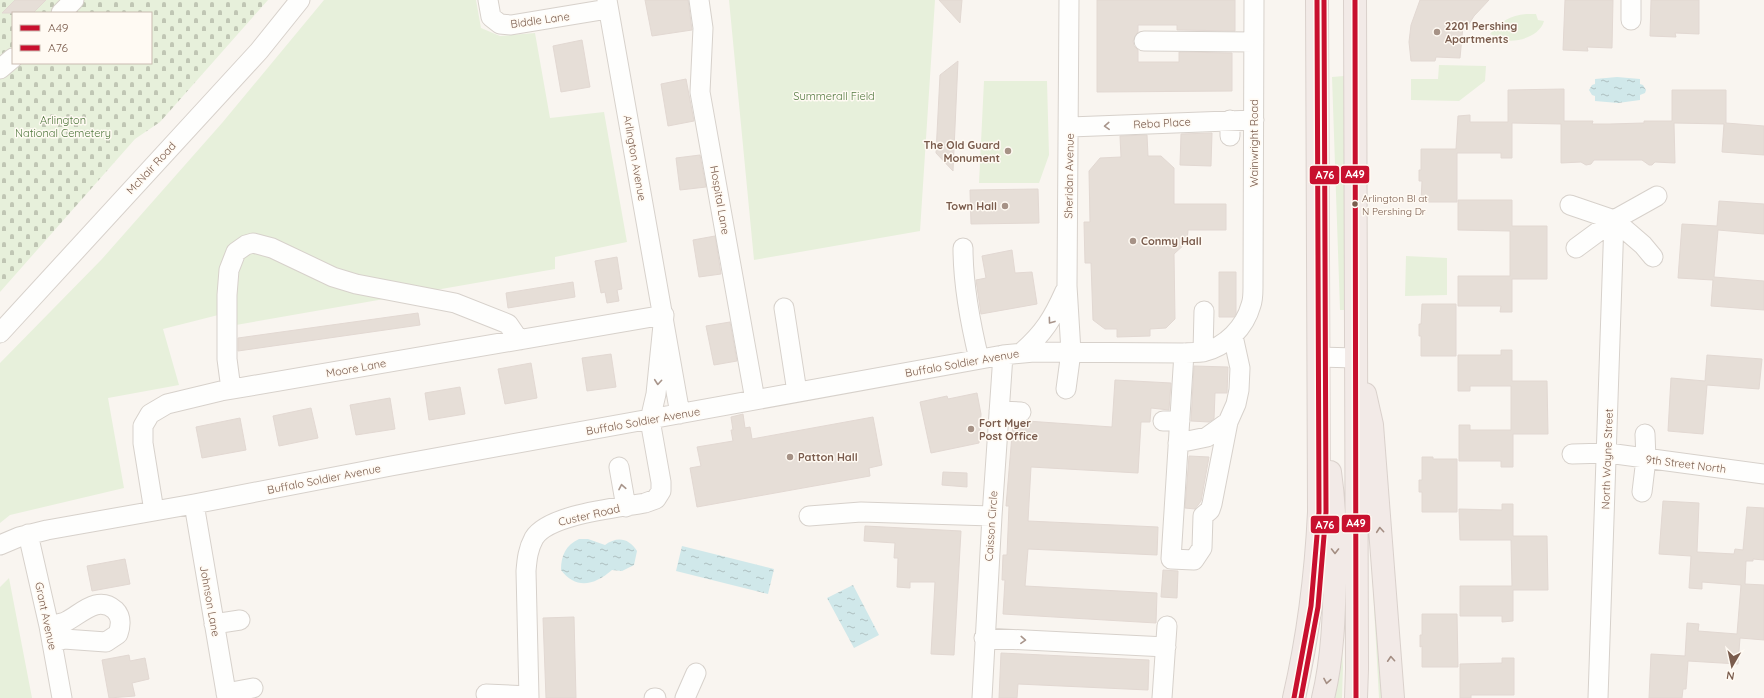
<svg xmlns="http://www.w3.org/2000/svg" width="1764" height="698" viewBox="0 0 1764 698" font-family="Quicksand,sans-serif">
<style>
.green{fill:#e7f0db}
.cemetery{fill:url(#cemetery-stones);fill-rule:evenodd}
.water{fill:url(#water-ripples)}
.building{fill:#e6ded7;stroke:#e2d8d2}
.lines{fill:none;stroke-linecap:round;stroke-linejoin:round}
.minor-casing{stroke:#d7d1cb;stroke-width:21}
.highway-casing{stroke:#dad1cc;stroke-width:24}
.minor{stroke:#fefefd;stroke-width:19}
.highway{stroke:#f2eae7;stroke-width:22}
.bus-1-casing{stroke:#fffaf3;stroke-width:8}
.bus-2-casing{stroke:#fffaf3;stroke-width:8}
.bus-1{stroke:#c8102e;stroke-width:5}
.bus-2{stroke:#c8102e;stroke-width:5}
.oneway{stroke:#a8958b}
.oneway2{stroke:#a48e83}
.poi-dot{fill:#a69286;stroke:#fffaf3;stroke-width:1.5}
.bus-dot{fill:#7a5c4d;stroke:#fffaf3;stroke-width:1.5}
.labels{text-anchor:middle;stroke-width:3;stroke-linejoin:round;paint-order:stroke}
.bus-label{font-size:10px;fill:#7a5c4d;stroke:#fffaf3;text-anchor:start}
.street-label{font-size:11px;fill:#7a5c4d;stroke:#fffaf3}
.poi-label{font-size:11px;font-weight:bold;fill:#7a5c4d;stroke:#fffaf3;text-anchor:start}
.park-label{font-size:11px;fill:#537a41;stroke:#fffaf3}
.line-badge{stroke:#fffaf3;stroke-width:1.5}
.badge-label{font-size:11px;text-anchor:middle;font-weight:bold;fill:#fff}
</style>
<defs>
<pattern id="cemetery-stones" width="16" height="16" patternUnits="userSpaceOnUse"><rect width="16" height="16" fill="#e7f0db"/><path d="M2 7V4a2 2 0 0 1 4 0v3zM10 15v-3a2 2 0 0 1 4 0v3z" fill="#c0c6b4"/></pattern>
<pattern id="water-ripples" width="26" height="14" patternUnits="userSpaceOnUse"><rect width="26" height="14" fill="#d0e8ea"/><path d="M2 4q2-2 4 0t4 0M15 11q2-2 4 0t4 0" fill="none" stroke="#aebfc0"/></pattern>
</defs>
<rect width="100%" height="100%" fill="#f9f5f0"/>
<path class="green" d="M324 0H476L481 28 500 36 535 33 550 118 604 112 627 242 555 257V269L236 325 234 311 163 329 179 385 108 398 124 488 10 515 0 523V363L102 259 222 123Z
M729 0H935L920 231 754 260Z
M1529 14H1536L1538 20 1544 21C1540 36 1518 43 1504 40 1499 39 1494 36 1490 34 1500 22 1512 14 1529 14Z
M1439 65 1486 66 1485 81 1459 101 1411 100V79H1438Z
M1344 76V310H1340L1332 77Z
M984 81H1047L1049 155 1039 183H979Z
M1406 256 1447 258V295L1405 296Z
M1370 534 1386 698H1379Z
M9 578 32 698H0V587Z
M1342 647 1343 667 1342 698H1334Z"/>
<path class="cemetery" d="M0 0H268L160 122 135 139 0 292ZM13 13H151V63H13Z"/>
<path class="water" d="M1617 77 1640 79V84L1643 85 1646 90 1645 93 1640 95V100L1618 103 1595 101V96L1592 95 1589 90 1592 85 1595 84V79Z
M579 539H588L605 545C617 536 629 538 637 551L634 565 622 571 612 570C595 585 576 590 561 570 561 555 566 545 579 539Z
M682 546 774 569 768 594 676 571Z
M853 585 879 635 854 648 827 598Z"/>
<path class="building" d="M15 0H46L33 13H2Z
M645 0H688L692 30 652 36Z
M939 0H962L960 23Z
M1097 0H1235V31L1177 30V25H1138V32L1133 41 1134 46 1138 50V62H1179V52L1232 53V91L1097 92Z
M1420 0H1489L1474 16 1467 27 1463 26 1460 58 1436 57 1435 61H1411L1409 42 1411 25Z
M1565 0H1613L1612 48 1587 47 1588 51 1563 50Z
M1651 0H1699V34L1675 33 1676 37 1650 36Z
M582 40 590 87 561 92 553 46Z
M958 61 953 171 936 153 940 75Z
M686 79 694 121 668 126 661 84Z
M1564 89V121H1593L1592 124H1610L1644 123V121H1672V90H1726V123L1764 126V155L1722 152 1724 124 1674 123 1675 163 1655 162 1652 165H1649L1642 160H1594L1591 164 1586 165 1581 162 1561 163V124L1512 123V158H1501V153H1457V202H1421L1422 181H1419V170H1421V149H1456L1458 116 1470 115V122H1508V90Z
M1212 133 1211 166 1180 165 1181 134Z
M1147 135 1148 156H1161L1174 168V204H1226V230H1188L1187 242 1174 254 1175 319 1166 328 1150 329V336L1117 337V329H1105L1093 320 1091 263H1085L1084 222H1090L1089 171 1100 158 1121 157 1120 136Z
M700 155 706 187 680 190 676 158Z
M1038 189 1039 223 971 224 970 190Z
M1458 200H1512V226H1547V279H1512V312H1500L1501 306H1458V276H1510V231L1458 230Z
M1719 201 1764 204V234L1718 230 1714 277 1764 281V310L1711 306 1713 280 1678 278 1682 224 1717 226Z
M715 236 721 274 699 277 693 240Z
M1012 250 1015 273 1032 272 1037 304 981 314 976 280 986 278 982 256Z
M617 257 622 289 617 290 619 301 607 303 605 292 601 293 595 261Z
M1219 272H1236V314L1234 317H1219Z
M573 282 575 297 508 308 506 293Z
M1422 304H1456V356H1421V336H1419V324H1421Z
M418 313 420 325 238 351V338Z
M730 322 737 361 714 365 706 326Z
M1501 350H1512V381H1547L1548 434H1513V467H1501V461H1459V425H1470V430H1511V386H1470V391H1458V355H1501Z
M611 354 616 387 587 391 582 358Z
M1707 355 1762 359 1759 389 1707 385 1703 434 1668 431 1671 378 1705 381Z
M531 363 537 398 505 404 498 369Z
M1194 366 1228 367 1227 393H1215L1214 419 1209 422 1191 421Z
M1115 380 1171 383 1169 410 1151 408 1150 422H1141L1138 473 1031 467 1028 521 1158 527 1157 555 1028 549 1025 586 1157 593 1156 623 1003 614 1005 580H1002L1003 555H1007L1009 506H1006L1013 423 1027 421 1112 427Z
M460 387 465 414 429 420 425 393Z
M977 393 981 414 979 443 931 453 920 402 947 396 948 399Z
M390 398 395 429 356 435 350 405Z
M311 408 318 438 279 446 273 416Z
M743 414 745 428 750 427 752 439 873 417 882 465 869 468 870 476 697 507 690 468 701 466 697 447 733 441 731 430H733L731 417Z
M240 418 246 450 202 458 196 427Z
M1189 456 1209 457 1201 501 1195 509 1185 508Z
M1422 457H1433V459H1457V512H1422V492H1419V480H1422Z
M943 472 967 473V487L942 485Z
M1663 501 1699 503 1697 552 1734 554 1735 549 1743 550 1747 507 1764 508V560L1753 559V561H1746L1745 584 1764 585V640L1740 638 1738 664 1688 661 1686 689H1683L1682 698H1649L1651 654 1685 656 1687 623 1699 624 1698 631 1737 634 1741 585 1702 582V589L1689 588 1691 556 1659 554Z
M1502 504H1513V536H1547L1548 590H1513V621L1502 622V616H1460V586H1512L1511 540H1460L1459 509 1502 510Z
M865 526 961 531 954 655 931 654 935 582H910V588L897 587 898 558H894L895 543 864 541Z
M125 559 130 584 92 591 87 566Z
M1163 570 1178 571 1177 598 1161 597Z
M1422 614H1457L1458 667H1422V646L1420 647V635H1422Z
M574 617 576 698H546L543 618Z
M1001 653 1149 660 1148 690 1018 684 1017 698H999Z
M129 655 130 661 145 658 149 679 132 683 135 696 109 698 102 660Z
M1502 658H1514V695H1471V698H1460V664L1502 663Z"/>
<g class="lines">
<g class="minor-casing">
<path id="minor" d="M488 0 491 17 500 24 511 25 608 9
M607 0 680 414
M699 0 703 28 700 92 755 400
M1631 0V20
M61 13 74 0
M1144 41 1254 42
M0 69 13 58
M1070 127 1254 120
M1230 136V120
M1570 205 1614 220 1643 245 1653 257
M963 248C963 286 970 322 979 359
M1576 248 1614 220 1657 196
M784 308 797 392
M0 333 259 51 300 0
M1203 352 1204 311
M1021 353C1044 333 1053 318 1065 291
M1184 353 1171 559 1194 560 1202 548 1203 516 1210 510 1212 504 1228 422
M1318 357 1356 358
M231 389 227 359V295L229 270 236 252 246 245 253 243 272 248 333 277 356 284 455 303 508 324 519 340
M1066 389 1071 352 1067 286 1069 0
M999 411 1021 412
M1163 421H1180
M1178 443 1207 437 1228 422 1236 404 1239 390 1240 368 1233 336
M1572 454 1608 453 1764 474
M619 467 626 507
M1642 492 1646 459 1645 434
M194 504 227 698
M154 511 143 443V426L150 414 167 404 221 391 664 315
M809 516 861 512 992 516
M28 534 49 626 62 698
M0 545 19 537 47 530 194 504 391 466 1003 355 1034 352 1184 353C1190 352 1197 353 1203 352 1226 347 1245 327 1251 305 1253 300 1253 293 1253 287L1254 0
M214 624 240 620
M49 626C54 624 62 624 67 621 82 613 98 595 115 610 122 617 121 625 118 634L106 642 64 639 52 643
M984 638 1166 647
M226 693 253 688
M486 694 529 696
M529 698 526 571C527 559 528 549 534 538 549 514 618 508 645 503L656 499 661 491V482L650 420 656 394 664 315
M654 698H656
M685 698 696 673
M982 698 992 516 1003 355
M1162 698 1167 626
M1598 698 1614 220"/>
</g>
<g class="highway-casing">
<path id="highway" d="M1355 0 1357 669 1356 698
M1365 394 1372 425 1393 698
M1294 698C1308 637 1316 575 1319 512L1317 0
M1323 698C1333 657 1334 615 1335 573 1335 538 1335 506 1330 472"/>
</g>
<use href="#minor" class="minor"/>
<use href="#highway" class="highway"/>
<g class="bus-1-casing">
<path id="bus-1" d="M1355 0 1356 698
M1294 698 1311 606 1319 512 1317 0"/>
</g>
<g class="bus-2-casing">
<path id="bus-2" d="M1301 698 1318 607 1326 512 1324 0"/>
</g>
<use href="#bus-1" class="bus-1"/>
<use href="#bus-2" class="bus-2"/>
</g>
<defs><path id="oneway-chevron" d="M-2-3.5L2.5 0L-2 3.5" fill="none" stroke-width="1.6" stroke-linecap="round" stroke-linejoin="round"/></defs>
<g class="oneway">
<use href="#oneway-chevron" transform="translate(1107 126) rotate(177)"/>
<use href="#oneway-chevron" transform="translate(1051 321) rotate(126)"/>
<use href="#oneway-chevron" transform="translate(658 382) rotate(95)"/>
<use href="#oneway-chevron" transform="translate(622 487) rotate(-101)"/>
<use href="#oneway-chevron" transform="translate(1023 640) rotate(3)"/>
</g>
<g class="oneway2">
<use href="#oneway-chevron" transform="translate(1380 530) rotate(-95)"/>
<use href="#oneway-chevron" transform="translate(1335 551) rotate(90)"/>
<use href="#oneway-chevron" transform="translate(1391 659) rotate(-94)"/>
<use href="#oneway-chevron" transform="translate(1327 681) rotate(100)"/>
</g>
<g class="poi-dot">
<circle cx="1437" cy="32" r="4"/>
<circle cx="1008" cy="151" r="4"/>
<circle cx="1005" cy="206" r="4"/>
<circle cx="1133" cy="241" r="4"/>
<circle cx="971" cy="429" r="4"/>
<circle cx="790" cy="457" r="4"/>
</g>
<circle class="bus-dot" cx="1355" cy="204" r="3.5"/>
<g class="labels">
<g class="bus-label">
<text x="1362" y="202">Arlington Bl at<tspan x="1362" dy="13">N Pershing Dr</tspan></text>
</g>
<g class="street-label">
<text transform="translate(540 20) rotate(-8)" y="4">Biddle Lane</text>
<text transform="translate(1162 123) rotate(-3)" y="4">Reba Place</text>
<text transform="translate(1254 143) rotate(-90)" y="4">Wainwright Road</text>
<text transform="translate(635 158) rotate(80)" y="4">Arlington Avenue</text>
<text transform="translate(151 168) rotate(-47)" y="4">McNair Road</text>
<text transform="translate(1069 176) rotate(-89)" y="4">Sheridan Avenue</text>
<text transform="translate(720 200) rotate(80)" y="4">Hospital Lane</text>
<text transform="translate(962 363) rotate(-10)" y="4">Buffalo Soldier Avenue</text>
<text transform="translate(356 368) rotate(-10)" y="4">Moore Lane</text>
<text transform="translate(643 421) rotate(-10)" y="4">Buffalo Soldier Avenue</text>
<text transform="translate(1607 459) rotate(-88)" y="4">North Wayne Street</text>
<text transform="translate(1686 464) rotate(7)" y="4">9th Street North</text>
<text transform="translate(324 479) rotate(-11)" y="4">Buffalo Soldier Avenue</text>
<text transform="translate(589 515) rotate(-13)" y="4">Custer Road</text>
<text transform="translate(991 526) rotate(-86)" y="4">Caisson Circle</text>
<text transform="translate(210 601) rotate(80)" y="4">Johnson Lane</text>
<text transform="translate(46 616) rotate(78)" y="4">Grant Avenue</text>
</g>
<g class="poi-label">
<text x="1445" y="30">2201 Pershing<tspan x="1445" dy="13">Apartments</tspan></text>
<text x="1000" y="149" text-anchor="end">The Old Guard<tspan x="1000" dy="13">Monument</tspan></text>
<text x="997" y="210" text-anchor="end">Town Hall</text>
<text x="1141" y="245">Conmy Hall</text>
<text x="979" y="427">Fort Myer<tspan x="979" dy="13">Post Office</tspan></text>
<text x="798" y="461">Patton Hall</text>
</g>
<g class="park-label">
<text x="834" y="100">Summerall Field</text>
<text x="63" y="124">Arlington<tspan x="63" dy="13">National Cemetery</tspan></text>
</g>
</g>
<g class="line-badge">
<rect x="1340" y="165" width="30" height="19" rx="4" fill="#c8102e"/>
<rect x="1309" y="165" width="31" height="20" rx="4" fill="#c8102e"/>
<rect x="1341" y="514" width="30" height="19" rx="4" fill="#c8102e"/>
<rect x="1310" y="515" width="30" height="19" rx="4" fill="#c8102e"/>
</g>
<g class="badge-label">
<text x="1355" y="178">A49</text>
<text x="1325" y="179">A76</text>
<text x="1356" y="527">A49</text>
<text x="1325" y="529">A76</text>
</g>
<rect x="12" y="12" width="140" height="52" fill="#fffaf3" stroke="#cabbb1"/>
<rect x="20" y="25" width="20" height="6" fill="#c8102e" stroke="#cabbb1"/>
<text x="48" y="32" font-size="12" fill="#7a5c4d">A49</text>
<rect x="20" y="45" width="20" height="6" fill="#c8102e" stroke="#cabbb1"/>
<text x="48" y="52" font-size="12" fill="#7a5c4d">A76</text>
<g transform="translate(1732 666) rotate(189)" stroke="#fffaf3" stroke-width="3" paint-order="stroke">
<path d="M0-3L7 15L0 10L-7 15Z" fill="#7a5c4d"/>
<text y="-6" font-size="11" font-weight="bold" text-anchor="middle" fill="#7a5c4d">N</text>
</g>
</svg>
